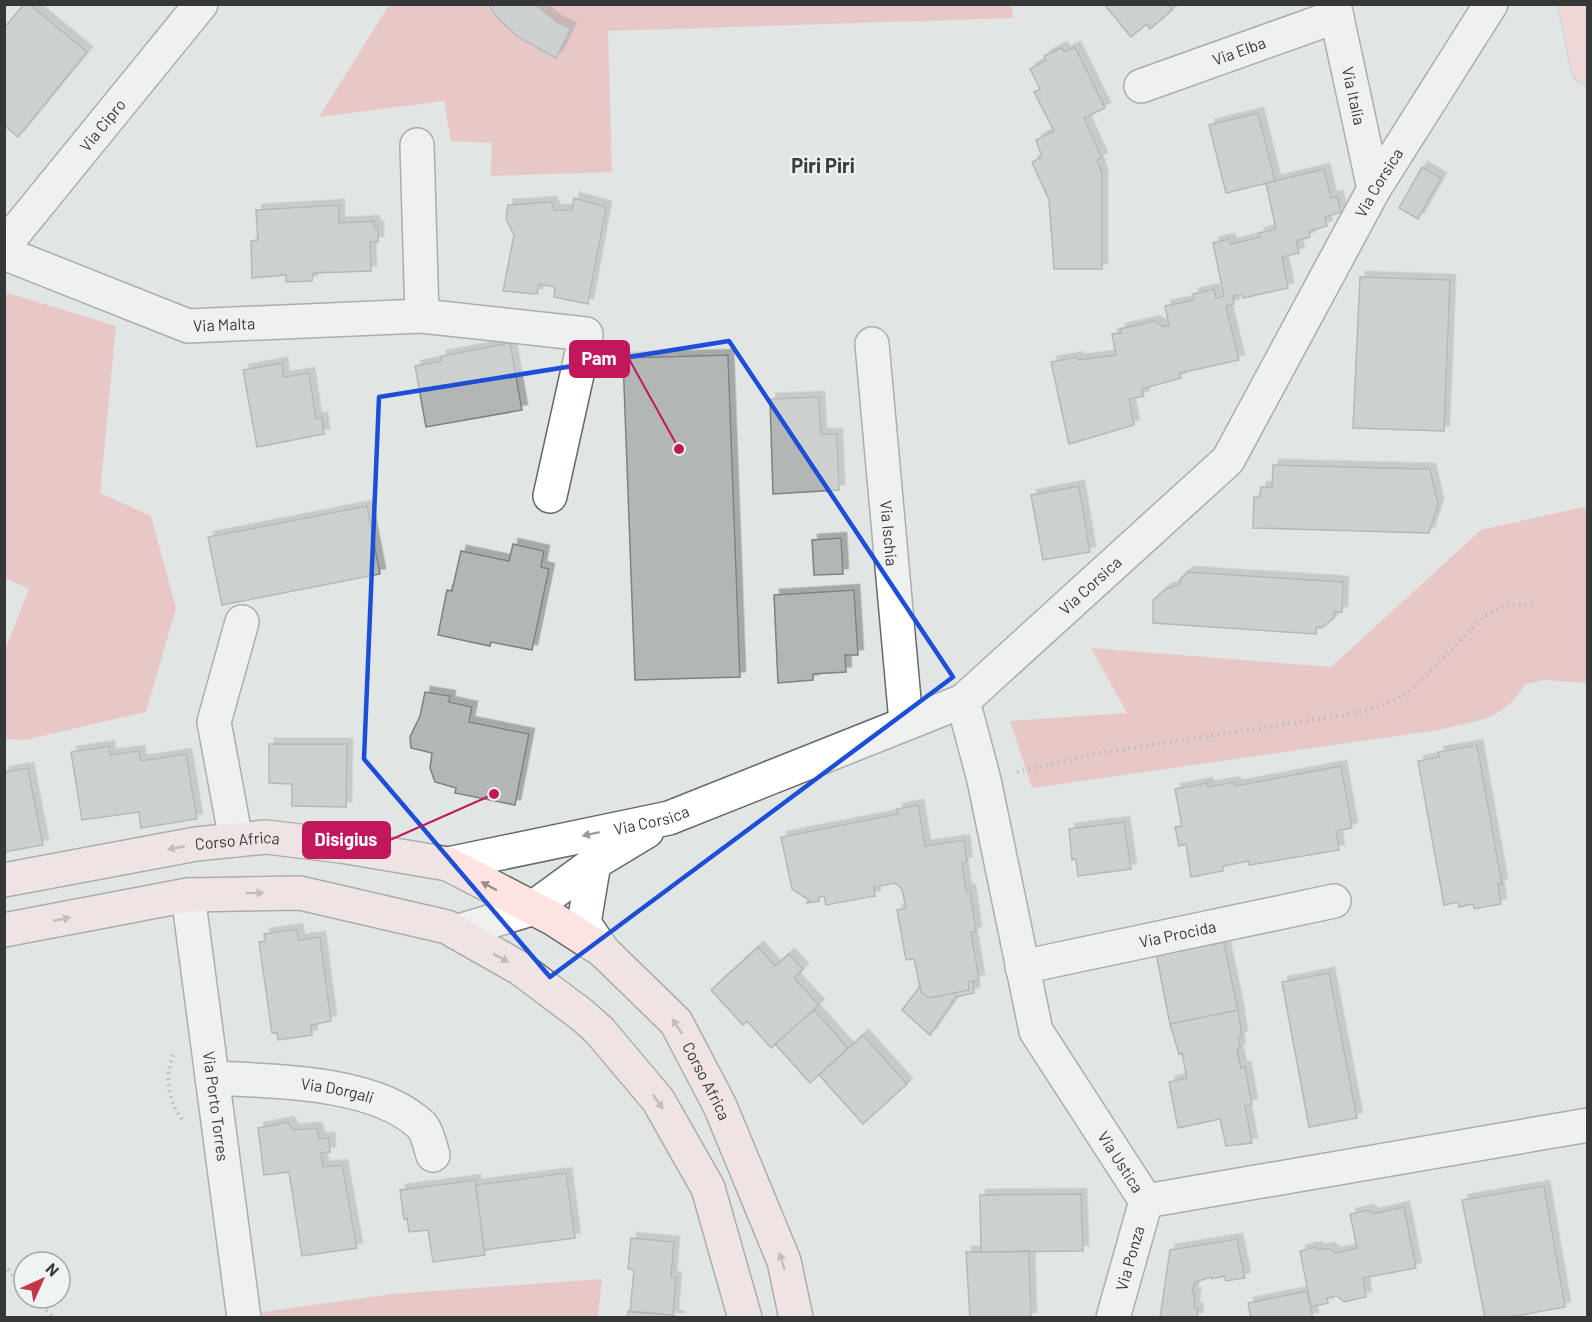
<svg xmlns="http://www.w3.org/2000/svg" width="1592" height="1322" viewBox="0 0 1592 1322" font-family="Barlow,sans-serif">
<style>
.green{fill:#eea5a4}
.building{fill:#b2b7b5;stroke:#7d817f;stroke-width:1.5;filter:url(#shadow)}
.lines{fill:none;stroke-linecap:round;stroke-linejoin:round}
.street-casing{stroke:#656a68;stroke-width:36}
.secondary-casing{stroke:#656a68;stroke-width:36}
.primary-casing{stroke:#c3c3c3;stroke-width:36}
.path{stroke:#878b89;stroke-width:4;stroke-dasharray:1.5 4.5;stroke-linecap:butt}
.street{stroke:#fff;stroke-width:33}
.secondary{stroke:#fee3e3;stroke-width:33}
.primary{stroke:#fdc8c8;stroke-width:33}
.oneway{fill:#9a9c9b}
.oneway2{fill:#9a8e8d}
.marked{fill:none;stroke:#1d4ed8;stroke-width:4.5;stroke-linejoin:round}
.labels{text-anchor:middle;stroke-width:4.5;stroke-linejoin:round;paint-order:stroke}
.street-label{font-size:16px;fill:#363837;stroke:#eef4f1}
.quarter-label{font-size:20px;font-weight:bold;fill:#3a3e3c;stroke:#eef4f1}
.leader{fill:none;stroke:#c2185b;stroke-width:2}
.callout-dot{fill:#c2185b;stroke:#eef4f1;stroke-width:2}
.callout{fill:#c2185b;stroke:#c2185b;stroke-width:2}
.callout-label{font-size:18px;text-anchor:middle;font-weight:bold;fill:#fff}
</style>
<defs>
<filter id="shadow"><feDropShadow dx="5.5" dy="-5.5" stdDeviation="0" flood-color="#0004"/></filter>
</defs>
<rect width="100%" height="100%" fill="#e1e6e4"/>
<path class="green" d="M1011 4 1013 18 608 31 612 172 491 176 492 143 451 141 444 101 319 117 389 5Z
M8 293 116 326 100 493 151 516 176 608 146 712 25 740 4 739 5 650 29 589 5 578 4 299Z
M1587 506V683L1543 680 1525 685C1502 721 1478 720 1439 730L1032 788 1010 721 1127 713 1091 648 1331 667 1481 530Z
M602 1279 598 1317 263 1318 262 1312 392 1294Z"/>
<path class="building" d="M24 4H29L87 52 18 137 4 125V28Z
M489 4H535L557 22 571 28 556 58 518 37 494 14Z
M1104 4H1168L1172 10 1150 29 1147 24 1131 37Z
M1062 47 1064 52 1075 47 1105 108 1084 118 1102 158 1097 160 1102 174V269H1054L1049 200 1032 162 1042 157 1036 140 1054 131 1034 92 1040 89 1030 69 1046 60 1044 56Z
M1258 113 1275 181 1226 193 1209 125Z
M1422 167 1441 178 1418 219 1399 208Z
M1324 169 1331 198 1337 196 1341 212 1325 217 1327 226 1309 231 1310 237 1296 241 1299 253 1282 257 1288 288 1243 298 1242 294 1233 296 1234 304 1226 306 1239 360 1180 373 1181 378 1142 389 1144 396 1129 399 1134 425 1069 444 1051 362 1077 357 1078 360 1116 355 1112 334 1121 333 1120 329 1154 321 1164 327 1169 325 1165 306 1194 300 1193 294 1214 289 1216 298 1224 296 1213 243 1229 239 1231 244 1260 237 1259 233 1276 229 1266 183Z
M574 198 606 207 588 304 554 297 555 287 539 284 537 294 503 291 514 235 506 219 508 205 551 202 555 210H572Z
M339 205V223L374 221V227H378V242H370L371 271 313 273 312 281 286 282V275L252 278 251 241 258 240 256 210Z
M1360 277 1450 280 1444 431 1353 428Z
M510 343 522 410 426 427 415 366 441 361V356Z
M728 355 740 677 635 680 623 358Z
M282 363 284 377 309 373 316 419 322 417 324 434 257 447 243 370Z
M819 397 821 434H837L839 490 773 494 770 399Z
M1273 465 1430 469 1438 504 1429 533 1253 528 1254 497H1260L1261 487H1272Z
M1079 486 1090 552 1043 560 1031 495Z
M367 506 380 574 222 605 208 537Z
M841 538 843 574 814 575 812 540Z
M513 544 544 551 541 567 549 569 532 650 491 642 490 646 438 635 447 590 452 591 461 551 509 561Z
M1188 572 1343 582 1342 612H1334V618L1323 627H1316V634L1153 623V600L1166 589 1179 585 1181 578Z
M854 590 858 655H845L846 672 813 674V680L778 683 774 595Z
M425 692 450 696 449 702 472 707 469 722 529 734 515 805 455 793 456 788 435 782 430 768 432 753 411 748 410 737 420 716Z
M269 744H347L346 807 292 806V784L269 783Z
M1477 745 1502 884H1498L1501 904 1474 909 1473 904 1459 907 1458 902 1444 905 1418 761 1439 757 1438 752Z
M109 746 110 755 139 751 141 761 186 754 197 819 141 828 139 812 82 820 71 752Z
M1341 766 1352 828 1336 831 1339 850 1249 865V861L1223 866V871L1191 877 1186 844 1179 846 1175 827 1182 826 1175 789 1207 783 1208 787 1234 782 1235 786Z
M28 768 43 845 4 852V772Z
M918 805 925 846 964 840 967 862 962 863 966 891 970 890 976 932H971L979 980 968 982 969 990 929 998 921 992 914 959 906 960 897 910 906 908 902 889 895 883 874 887 875 896 826 905 824 896 819 897V901L807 903 809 900 792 889 781 837 898 814 897 809Z
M1124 822 1131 869 1078 876 1076 859 1072 860 1069 829Z
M297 929 299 940 320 937 331 1021 311 1025 312 1035 278 1040 277 1033H272L259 942 266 941 264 934Z
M1222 934 1238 1010 1170 1024 1155 948Z
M758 947 775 966 789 954 803 969 794 978 819 1005 771 1048 747 1021 743 1025 711 990Z
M1329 973 1357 1118 1309 1127 1282 982Z
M973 981 974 993 956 997 930 1035 902 1010 920 986 921 992 929 998 969 990 968 982Z
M814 1010 848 1048 810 1083 775 1044Z
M1238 1010 1242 1036 1238 1037 1240 1048 1237 1049 1241 1068 1245 1067 1252 1104 1245 1106 1252 1143 1226 1146 1220 1119 1178 1128 1169 1082 1187 1078 1182 1053 1179 1054 1170 1024Z
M863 1035 907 1084 863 1124 819 1075Z
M288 1122 293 1130 316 1128 320 1139 329 1138 330 1152 321 1153 323 1167 342 1165 357 1248 302 1256 289 1172 264 1175 258 1128Z
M566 1173 575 1238 484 1250 476 1185Z
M475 1180 485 1255 433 1262 428 1230 409 1232 407 1218 404 1219 400 1190Z
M1544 1186 1565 1307 1505 1318H1485L1462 1200Z
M1081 1194 1083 1251 981 1252 980 1195Z
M1404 1207 1416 1268 1363 1278 1366 1297 1344 1302 1337 1296 1327 1298 1328 1303 1311 1307 1300 1251 1316 1247 1318 1250 1329 1248 1335 1253 1357 1248 1350 1214 1369 1210 1373 1214Z
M631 1238 674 1242 671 1277 676 1278 673 1315 630 1312 634 1270 628 1269Z
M1237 1239 1245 1278 1226 1281 1224 1276 1212 1279 1211 1277 1195 1282 1192 1293 1195 1294 1194 1308 1198 1309 1197 1318H1160L1170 1250Z
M1029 1251 1031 1318H970L966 1252Z
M1307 1291 1313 1318H1251L1248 1303Z
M628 1311 673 1315 680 1318H627Z"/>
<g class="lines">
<g class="street-casing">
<g id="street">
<path id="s1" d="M1334 4 1374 189"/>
<path id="s2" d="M1141 86 1337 16"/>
<path d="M417 145 422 316"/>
<path id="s3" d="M4 246 201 4"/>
<path id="s4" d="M4 253 188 326 422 316 586 334 550 496"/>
<path id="s5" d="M872 344 906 722"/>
<path id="s6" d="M963 701 984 780 1036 1031 1146 1201 1588 1125"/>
<path d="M236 840 214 722 242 622"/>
<path id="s7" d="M448 864 669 818 963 701 1228 460 1374 189 1491 4"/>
<path id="s8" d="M188 895 244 1318"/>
<path d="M456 932 531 909 594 863"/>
<path d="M603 951 584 923 594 863 647 831"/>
<path id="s9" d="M1022 967 1334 901"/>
<path id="s10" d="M212 1078C273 1081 375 1081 421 1125 427 1131 430 1146 433 1155"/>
<path id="s11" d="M1113 1318 1146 1201"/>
</g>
</g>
<g class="secondary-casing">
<g id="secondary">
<path id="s12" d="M4 880 196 844 266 837 341 846 448 864 552 918 603 951 676 1022 720 1106 784 1261 796 1318"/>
<path d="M4 930 188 895 300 893 447 927 521 969 582 1015 599 1030 658 1100 708 1188 745 1318"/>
</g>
</g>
<g class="primary-casing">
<path id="primary" d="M1575 4 1588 68"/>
</g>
<path class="path" d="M1017 772 1094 754 1350 714 1381 706 1407 694 1485 616 1505 605H1537
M173 1055C165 1078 167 1099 182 1119
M4 1265 24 1289
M33 1298 54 1318"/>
<use href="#street" class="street"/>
<use href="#secondary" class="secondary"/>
<use href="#primary" class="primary"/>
</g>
<defs><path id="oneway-solid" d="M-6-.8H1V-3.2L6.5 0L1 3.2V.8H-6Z" transform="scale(1.5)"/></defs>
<use class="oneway" href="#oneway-solid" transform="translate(591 834) rotate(168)"/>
<g class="oneway2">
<use href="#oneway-solid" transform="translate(176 848) rotate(169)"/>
<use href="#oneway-solid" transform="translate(489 886) rotate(-152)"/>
<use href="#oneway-solid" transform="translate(255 893) rotate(-1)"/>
<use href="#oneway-solid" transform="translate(62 919) rotate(-11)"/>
<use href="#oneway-solid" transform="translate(501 958) rotate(29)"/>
<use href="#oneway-solid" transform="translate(677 1026) rotate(-123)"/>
<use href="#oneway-solid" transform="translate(658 1102) rotate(56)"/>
<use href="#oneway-solid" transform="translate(782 1261) rotate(-108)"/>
</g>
<path d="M0 0H1592V1322H0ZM729 341 953 677 550 977 364 759 379 397Z" fill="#e1e6e4" fill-opacity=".55" fill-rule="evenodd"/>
<path class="marked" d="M729 341 953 677 550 977 364 759 379 397Z"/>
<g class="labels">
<g class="street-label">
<text dy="6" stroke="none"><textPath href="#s2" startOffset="104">Via Elba</textPath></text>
<text dy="6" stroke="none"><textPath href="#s1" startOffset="94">Via Italia</textPath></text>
<text dy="6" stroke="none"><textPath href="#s3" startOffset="156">Via Cipro</textPath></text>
<text dy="6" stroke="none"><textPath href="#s7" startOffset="1216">Via Corsica</textPath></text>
<text dy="6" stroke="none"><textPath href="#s4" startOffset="234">Via Malta</textPath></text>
<text dy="6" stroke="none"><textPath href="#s5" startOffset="190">Via Ischia</textPath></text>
<text dy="6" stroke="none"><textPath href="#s7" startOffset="714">Via Corsica</textPath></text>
<text dy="6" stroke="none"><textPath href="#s7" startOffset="208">Via Corsica</textPath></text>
<text dy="6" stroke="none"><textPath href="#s12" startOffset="237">Corso Africa</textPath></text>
<text dy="6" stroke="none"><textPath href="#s9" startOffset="159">Via Procida</textPath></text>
<text dy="6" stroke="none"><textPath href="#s12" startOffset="796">Corso Africa</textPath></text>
<text dy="6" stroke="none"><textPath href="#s10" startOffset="126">Via Dorgali</textPath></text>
<text dy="6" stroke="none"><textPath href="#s8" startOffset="213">Via Porto Torres</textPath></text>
<text dy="6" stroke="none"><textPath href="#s6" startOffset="494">Via Ustica</textPath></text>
<text dy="6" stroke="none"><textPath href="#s11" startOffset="62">Via Ponza</textPath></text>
</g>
<g class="quarter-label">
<text x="823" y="173">Piri Piri</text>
</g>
</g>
<path class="leader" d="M679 449L629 359M494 794L390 840"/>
<g class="callout-dot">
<circle cx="679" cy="449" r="6"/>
<circle cx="494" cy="794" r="6"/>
</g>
<g class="callout">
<rect x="570" y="341" width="59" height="36" rx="6"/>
<rect x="303" y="822" width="87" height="36" rx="6"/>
</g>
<g class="callout-label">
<text x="599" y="365">Pam</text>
<text x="346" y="846">Disigius</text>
</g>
<rect width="1592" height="1322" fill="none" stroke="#363837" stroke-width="12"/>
<g transform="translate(42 1280) rotate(45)"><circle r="28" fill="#eef4f1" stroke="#a4a9a7" stroke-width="1.5"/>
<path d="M0-4.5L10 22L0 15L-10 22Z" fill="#c73646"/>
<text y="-9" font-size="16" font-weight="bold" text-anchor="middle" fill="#363837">N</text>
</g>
</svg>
